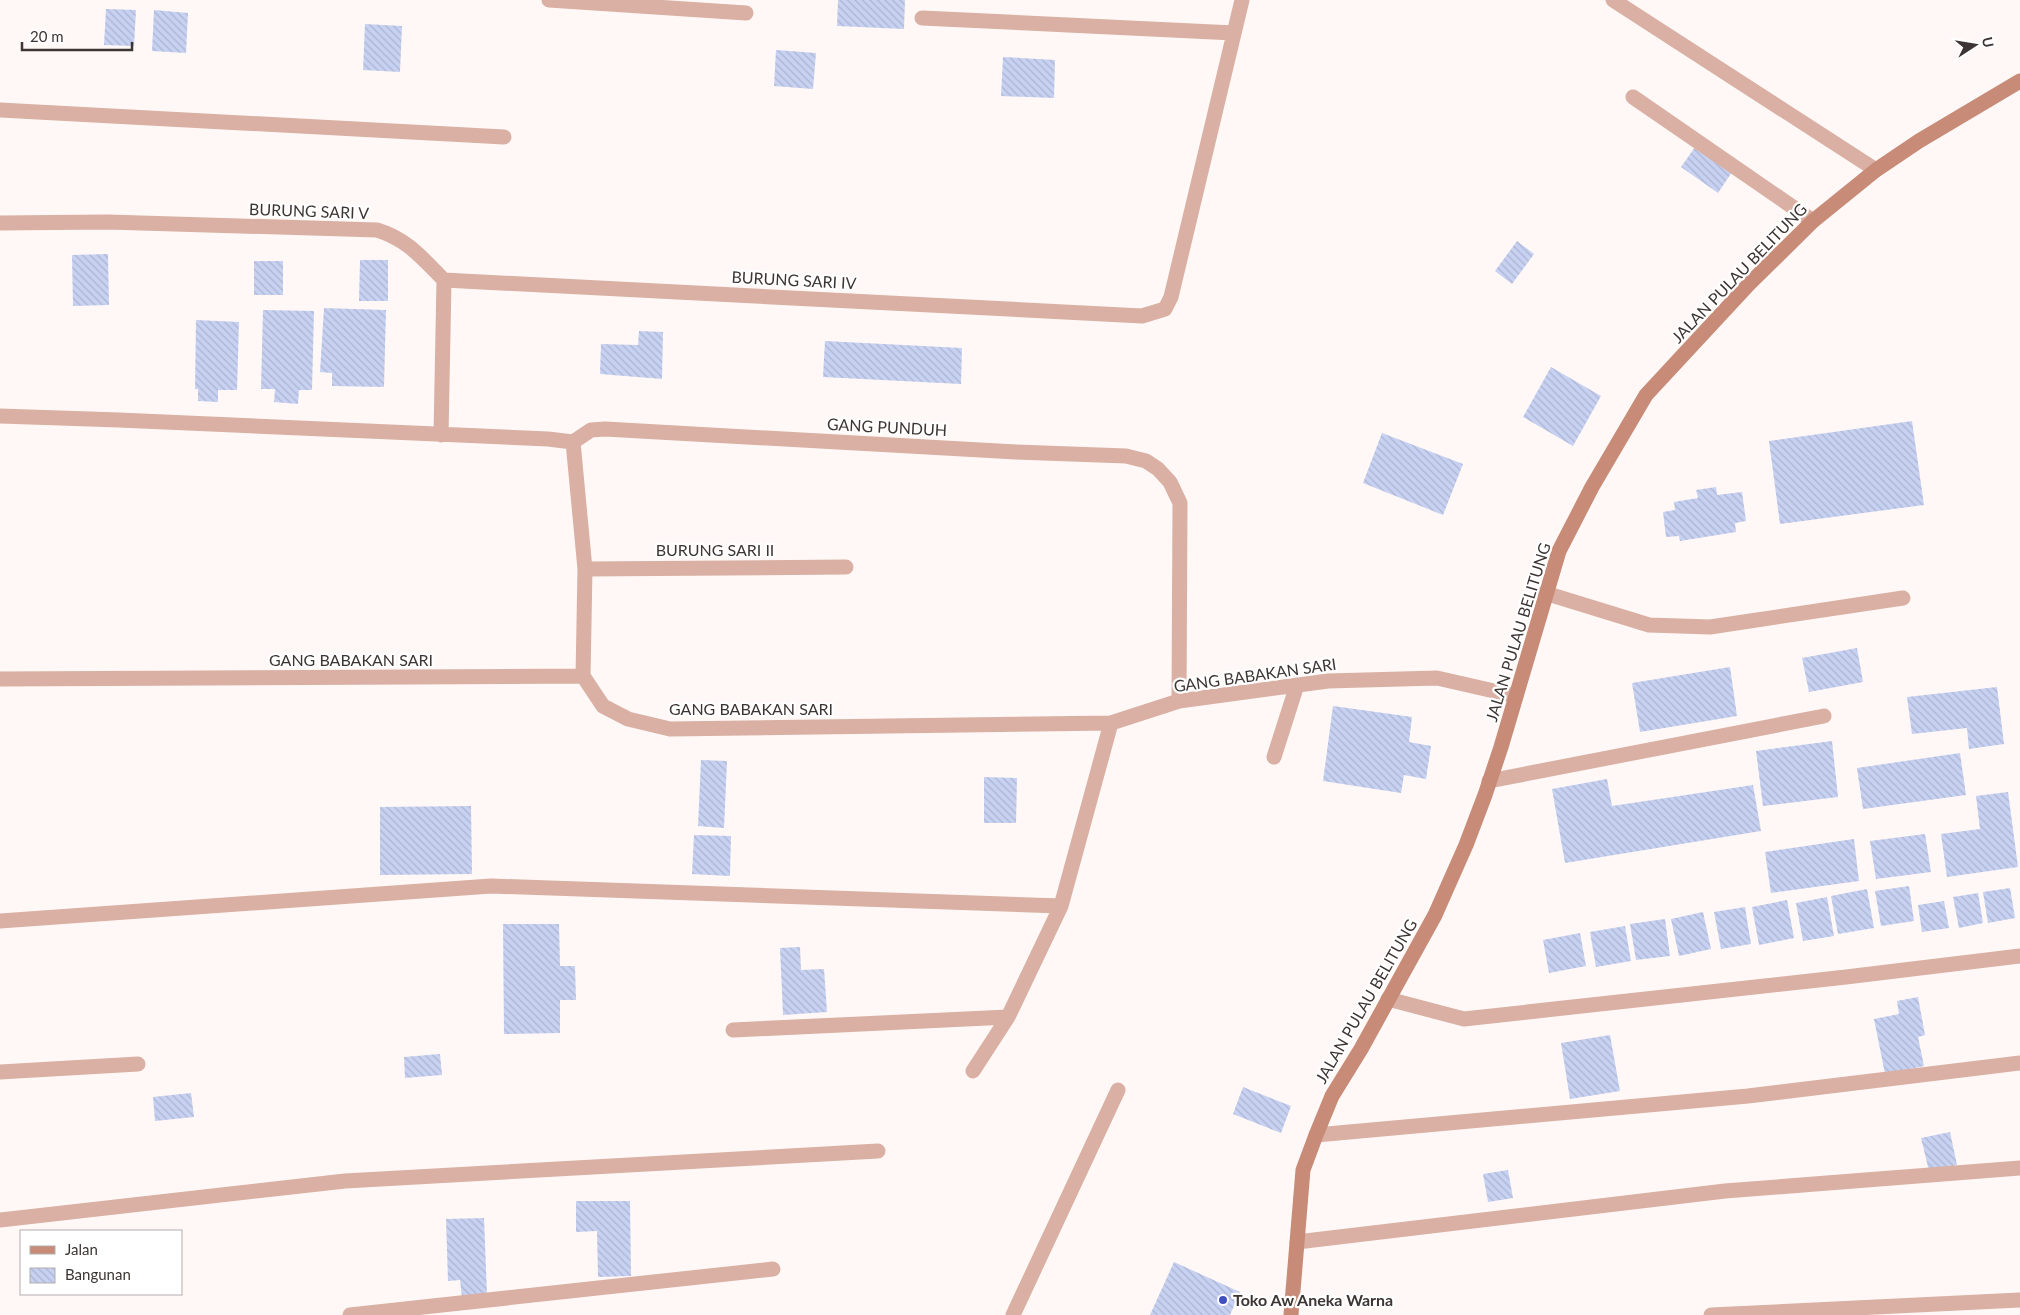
<svg xmlns="http://www.w3.org/2000/svg" width="2020" height="1315" viewBox="0 0 2020 1315" font-family="Lato,sans-serif">
<style>
.building{fill:url(#building-back-hatch)}
.lines{fill:none;stroke-linecap:round;stroke-linejoin:round}
.lane{stroke:#d9b0a3;stroke-width:15}
.street{stroke:#d9b0a3;stroke-width:15}
.secondary{stroke:#c78b78;stroke-width:15}
.poi-dot{fill:#4050c3;stroke:#fff;stroke-width:2}
.labels{text-anchor:middle;stroke-width:4.5;stroke-linejoin:round;paint-order:stroke}
.street-label{font-size:16px;fill:#3c3533;stroke:#fff}
.poi-label{font-size:16px;font-weight:bold;fill:#3c3533;stroke:#fff;text-anchor:start}
</style>
<defs>
<pattern id="building-back-hatch" width="6" height="6" patternUnits="userSpaceOnUse" patternTransform="scale(1.25)"><rect width="6" height="6" fill="#c7d1f2"/><path d="M-1 5l2 2M0 0l6 6M5-1l2 2" fill="none" stroke="#acb4d0"/></pattern>
</defs>
<rect width="100%" height="100%" fill="#fff8f6"/>
<path class="building" d="M838 0H905L904 29 837 26Z
M106 9 136 10 134 46 104 45Z
M154 10 188 13 186 53 152 51Z
M365 24 402 26 400 72 363 70Z
M776 50 816 53 813 89 774 86Z
M1003 57 1055 60 1054 98 1001 96Z
M1695 147 1732 172 1718 193 1681 167Z
M1517 241 1534 254 1512 284 1495 271Z
M108 254 109 305 73 306 72 255Z
M360 260H388V301H359Z
M254 261H283V295H254Z
M324 308 386 310 384 387 332 386V373L320 372Z
M263 310 314 311 312 390H299L298 404 274 402 275 389H261Z
M196 320 239 322 237 390H218V402L198 401V389H195Z
M639 331 663 332 662 379 600 374 601 344 638 345Z
M825 341 962 348 961 384 823 377Z
M1551 367 1601 396 1573 446 1523 417Z
M1912 421 1924 505 1780 524 1769 441Z
M1382 433 1463 464 1443 515 1363 483Z
M1716 487 1717 495 1742 492 1746 521 1735 523 1736 532 1680 541 1679 536 1666 537 1663 512 1675 510 1674 502 1698 498 1696 490Z
M1857 648 1863 682 1809 692 1802 658Z
M1730 667 1737 716 1640 732 1632 683Z
M1997 687 2004 744 1969 749 1967 728 1912 734 1907 697Z
M1333 706 1412 717 1409 742 1431 746 1426 779 1404 775 1401 793 1323 781Z
M1832 741 1838 797 1763 806 1756 751Z
M1960 753 1966 795 1863 809 1857 768Z
M701 760 727 761 724 828 698 826Z
M984 777 1017 778 1016 823H984Z
M1607 779 1612 806 1753 785 1761 831 1565 863 1552 789Z
M2008 792 2018 867 1947 877 1941 834 1980 829 1976 796Z
M471 806 472 874 380 875V807Z
M1925 834 1931 872 1876 879 1870 841Z
M694 835 731 836 730 876 692 874Z
M1854 839 1859 881 1771 893 1765 852Z
M1909 886 1914 921 1881 926 1875 891Z
M2010 888 2015 918 1988 923 1983 892Z
M1867 889 1874 928 1838 934 1831 896Z
M1978 893 1983 923 1959 928 1953 897Z
M1827 897 1834 936 1803 941 1796 903Z
M1787 900 1794 938 1759 945 1752 907Z
M1944 901 1949 928 1922 932 1918 905Z
M1745 907 1751 944 1721 949 1714 912Z
M1703 912 1711 949 1679 956 1671 919Z
M1665 919 1670 956 1636 960 1630 924Z
M503 924H559L560 966H575L576 1000H560V1033L504 1034Z
M1625 926 1631 961 1596 967 1590 932Z
M1580 933 1586 966 1549 973 1543 940Z
M800 947 801 970 824 969 827 1012 783 1015 780 948Z
M1918 997 1925 1035 1918 1037 1924 1066 1885 1074 1874 1019 1899 1014 1897 1001Z
M1610 1035 1620 1091 1570 1099 1561 1043Z
M440 1054 442 1075 405 1078 404 1057Z
M1243 1087 1291 1106 1281 1133 1233 1114Z
M191 1093 194 1117 155 1121 153 1097Z
M1950 1132 1957 1165 1929 1171 1921 1138Z
M1508 1170 1513 1198 1488 1202 1483 1174Z
M576 1201H630L631 1276 598 1277 597 1231 576 1232Z
M484 1218 487 1295 462 1298 460 1280 448 1281 446 1219Z
M1174 1262 1240 1292 1230 1315H1150Z"/>
<g class="lines">
<path class="lane" d="M1545 593 1649 625 1710 627 1903 598"/>
<path class="street" d="M549 0 746 13
M1613 0 1876 170
M922 18 1234 33
M1633 97 1813 221
M0 110 504 137
M0 223 108 222 377 230C407 239 422 258 444 280L441 435
M444 280 1142 316 1165 309 1171 297 1242 0
M0 416 119 420 548 439 573 442
M573 442 591 430 605 429 1016 452 1126 456 1146 461 1158 469 1170 482 1180 503 1179 701
M573 442 585 569 583 676
M585 569 846 567
M583 676 603 706 628 719 670 729 1111 723 1179 701 1328 681 1437 678 1516 696
M0 679 583 676
M1274 757 1297 685
M1489 781 1824 716
M0 921 491 886 1061 906
M1388 999 1464 1019 1846 977 2020 956
M733 1030 1008 1017
M973 1071 1008 1017 1061 906 1111 723
M0 1072 138 1064
M1316 1135 1748 1096 2020 1063
M0 1220 345 1181 878 1151
M1297 1242 1725 1191 2020 1168
M350 1315 773 1269
M1013 1315 1118 1090
M1711 1315 2020 1300"/>
<path class="secondary" d="M1291 1315 1303 1170 1316 1135 1332 1096 1361 1049 1435 915 1466 845 1485 795 1501 747 1559 551 1592 487 1646 395 1749 284 1813 221 1876 170 1919 141 2020 81"/>
</g>
<circle class="poi-dot" cx="1223" cy="1300" r="5"/>
<g class="labels">
<g class="street-label">
<text transform="translate(309 211) rotate(2)" y="6">BURUNG SARI V</text>
<text transform="translate(1739 273) rotate(-46)" y="6">JALAN PULAU BELITUNG</text>
<text transform="translate(794 280) rotate(3)" y="6">BURUNG SARI IV</text>
<text transform="translate(887 427) rotate(3)" y="6">GANG PUNDUH</text>
<text x="715" y="556">BURUNG SARI II</text>
<text transform="translate(1518 632) rotate(-73)" y="6">JALAN PULAU BELITUNG</text>
<text x="351" y="666">GANG BABAKAN SARI</text>
<text transform="translate(1255 675) rotate(-8)" y="6">GANG BABAKAN SARI</text>
<text x="751" y="715">GANG BABAKAN SARI</text>
<text transform="translate(1366 1001) rotate(-60)" y="6">JALAN PULAU BELITUNG</text>
</g>
<g class="poi-label">
<text x="1233" y="1306">Toko Aw Aneka Warna</text>
</g>
</g>
<rect x="20" y="1230" width="162" height="65" fill="#ffffff" stroke="#b1aead"/>
<rect x="30" y="1246" width="25" height="8" fill="#c78b78" stroke="#b1aead"/>
<text x="65" y="1255" font-size="15" fill="#3c3533">Jalan</text>
<rect x="30" y="1268" width="25" height="15" fill="url(#building-back-hatch)" stroke="#b1aead"/>
<text x="65" y="1280" font-size="15" fill="#3c3533">Bangunan</text>
<g transform="translate(1975 45) rotate(78)" stroke="#ffffff" stroke-width="4" paint-order="stroke">
<path d="M0-4L9 19L0 12L-9 19Z" fill="#3c3533"/>
<text y="-8" font-size="14" font-weight="bold" text-anchor="middle" fill="#3c3533">U</text>
</g>
<path d="M22 42v8h110v-8" fill="none" stroke="#3c3533" stroke-width="2.5"/>
<text x="30" y="42" font-size="15" fill="#3c3533" stroke="#ffffff" stroke-width="4" paint-order="stroke">20 m</text>
</svg>
